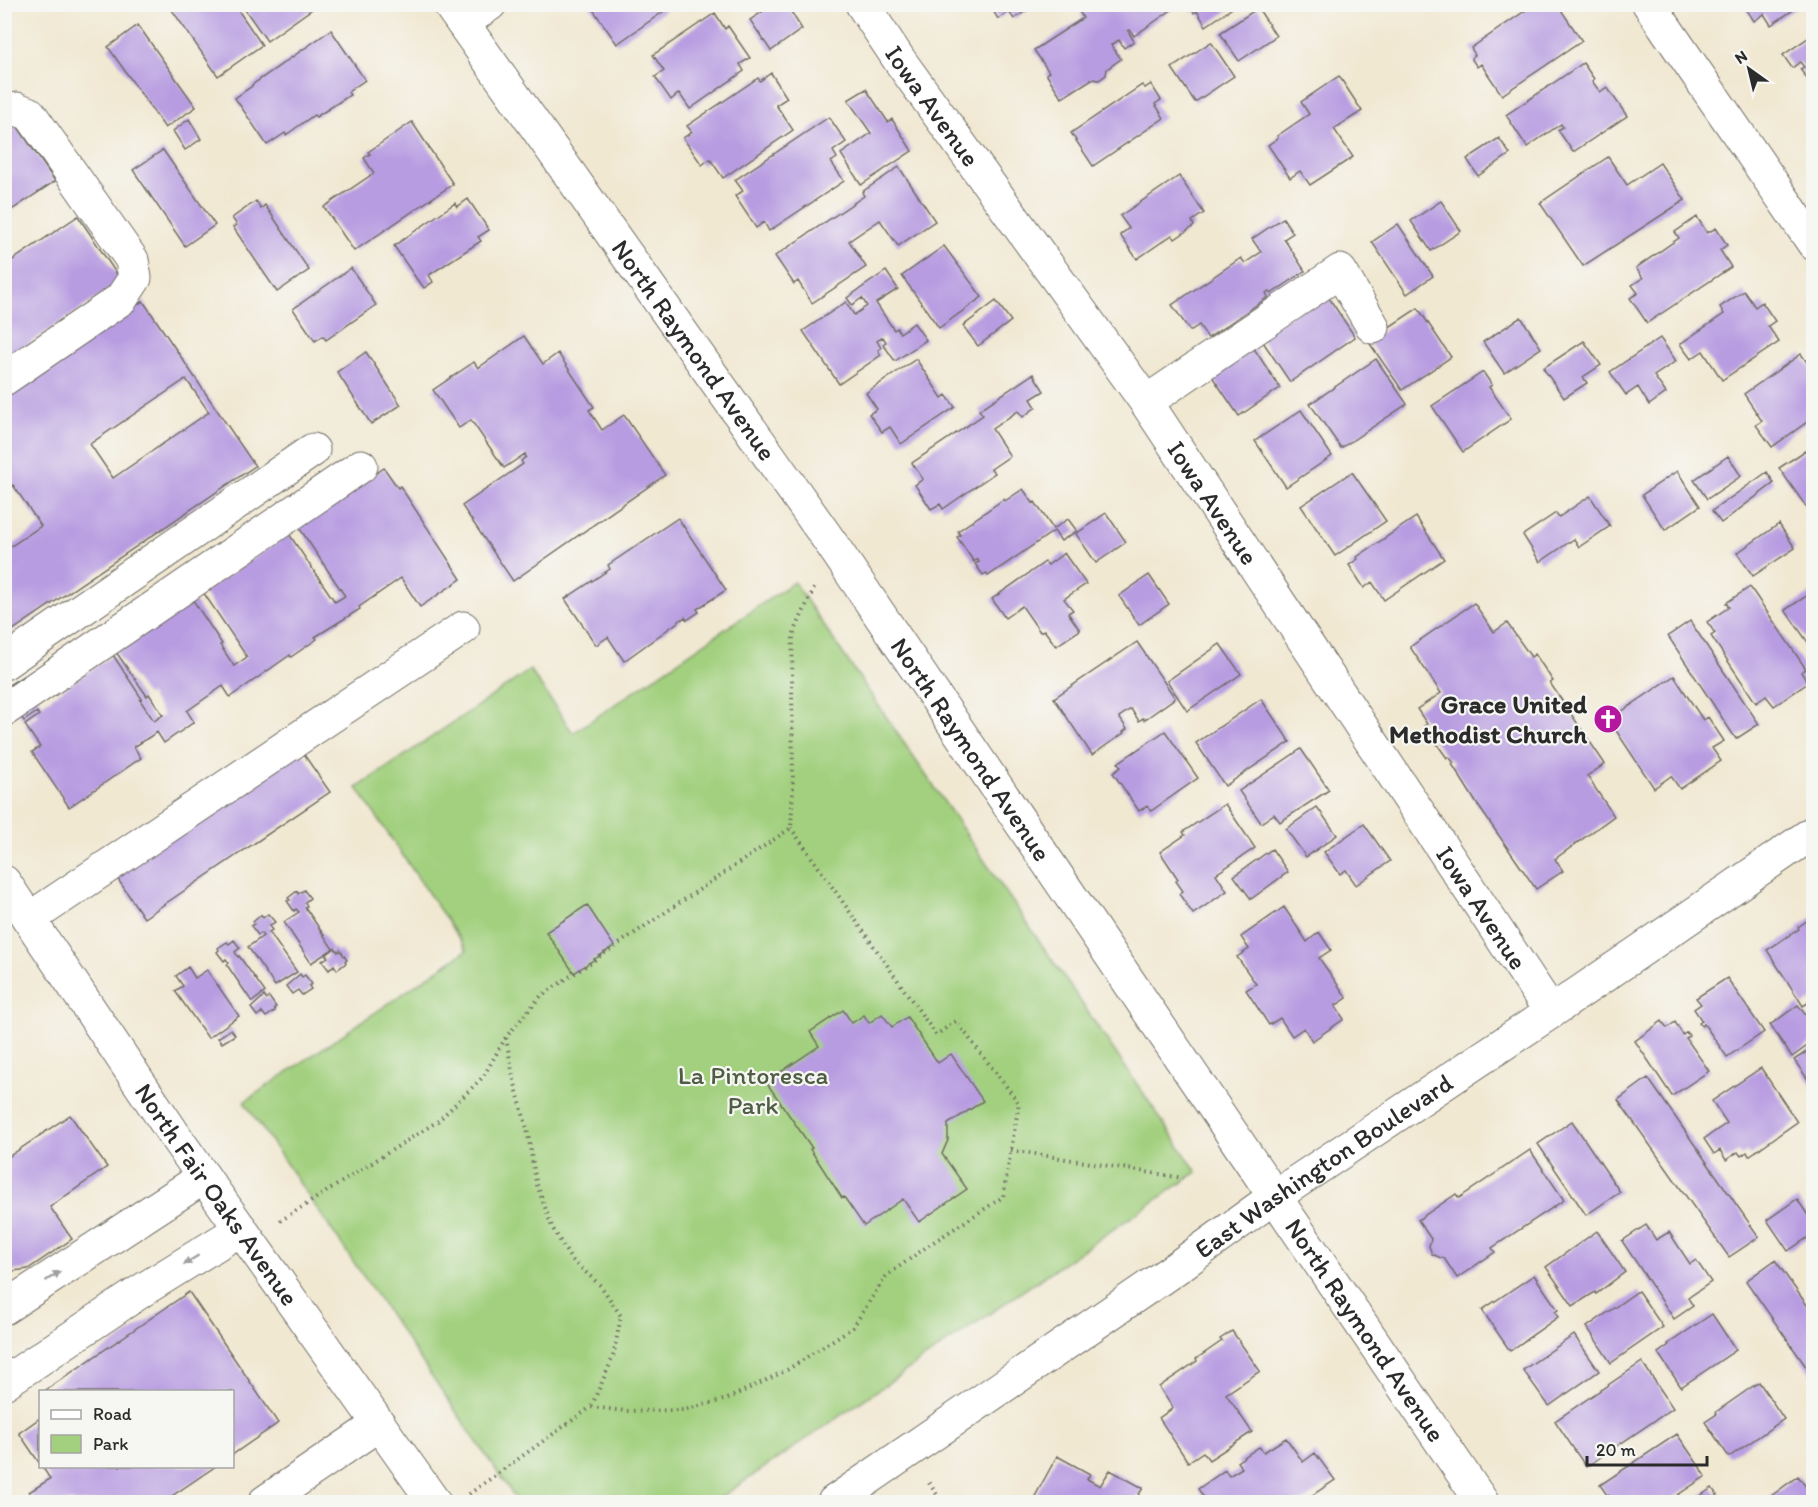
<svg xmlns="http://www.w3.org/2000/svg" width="1818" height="1507" viewBox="0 0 1818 1507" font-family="Itim,sans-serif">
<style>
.green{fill:#a2d07e;stroke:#667e54;stroke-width:1.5}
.building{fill:#b89ce1;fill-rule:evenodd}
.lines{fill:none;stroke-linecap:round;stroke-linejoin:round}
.minor-casing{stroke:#706d65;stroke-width:35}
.major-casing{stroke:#706d65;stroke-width:35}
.path{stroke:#706d65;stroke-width:4;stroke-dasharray:1.5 4.5;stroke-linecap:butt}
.minor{stroke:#fff;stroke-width:33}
.major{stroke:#fff;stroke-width:33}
.oneway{fill:#a0a0a0}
.labels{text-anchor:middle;stroke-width:4.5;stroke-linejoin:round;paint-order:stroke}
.street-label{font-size:26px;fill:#2b2b2b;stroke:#f6f6f2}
.poi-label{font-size:26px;font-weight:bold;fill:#2b2b2b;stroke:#f6f6f2;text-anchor:end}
.park-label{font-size:26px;fill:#4f5d44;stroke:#f6f6f2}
</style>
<rect width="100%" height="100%" fill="#f6f6f2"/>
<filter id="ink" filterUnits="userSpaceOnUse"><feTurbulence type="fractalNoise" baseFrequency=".0167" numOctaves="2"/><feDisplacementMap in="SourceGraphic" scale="12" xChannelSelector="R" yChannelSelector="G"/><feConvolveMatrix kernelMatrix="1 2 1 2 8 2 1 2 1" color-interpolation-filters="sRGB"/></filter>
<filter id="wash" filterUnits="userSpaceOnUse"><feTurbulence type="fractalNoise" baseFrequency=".008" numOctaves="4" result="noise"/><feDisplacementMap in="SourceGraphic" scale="24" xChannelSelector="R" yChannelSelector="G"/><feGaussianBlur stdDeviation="1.35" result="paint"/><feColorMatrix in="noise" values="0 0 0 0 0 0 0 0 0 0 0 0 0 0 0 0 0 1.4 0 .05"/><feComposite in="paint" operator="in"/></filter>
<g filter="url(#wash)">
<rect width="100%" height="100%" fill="#f1e8d2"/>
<path class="green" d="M794 582 1197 1172 714 1502H518L244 1102 467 950 357 788 530 670 573 733Z"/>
<g id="blocks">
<path class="building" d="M180 4H234L262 45 218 76 172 10Z
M241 4H319L267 41Z
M589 4H674L617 44Z
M774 4H786L802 29 771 51 750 20Z
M989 4H1036L1014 19 1009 12 998 19Z
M1093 4H1180L1134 36 1130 30 1128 31 1134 41 1124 48 1119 40 1111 45 1121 59 1107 69 1106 75 1099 80 1092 79 1062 98 1046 74 1049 72 1034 50 1083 18 1080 13Z
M1188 4H1238L1206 26 1197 11 1194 13Z
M1535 4H1557L1582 41 1502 95 1481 64 1477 67 1471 58 1475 55 1471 48Z
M1746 4H1802L1771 25 1764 14 1754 21 1744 6Z
M1258 8 1276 36 1239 61 1220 33Z
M715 13 725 29 728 26 750 58 740 64 744 71 690 109 679 93 671 100 655 77 664 71 653 55Z
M138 25 196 107 165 128 108 47Z
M331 30 365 80 348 92 350 95 316 117 314 115 286 135 285 133 267 145 235 98 252 86V85Z
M1814 34V82L1810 77 1807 79 1800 69 1804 67 1800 62 1792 68 1783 55Z
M1211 42 1234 76 1195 102 1172 68Z
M1583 63 1594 79 1592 81 1600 92 1607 87 1627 116 1573 152 1558 130 1563 127 1561 124 1527 147 1506 115Z
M771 73 787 98 776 105 793 130 723 178 710 159 702 165 683 138 692 132 687 126 758 78 760 81Z
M1339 76 1362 111 1334 129 1353 157 1310 185 1300 171 1290 178 1268 145 1278 138 1277 136 1309 114 1301 102Z
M1151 84 1161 100 1155 104 1164 118 1093 166 1071 133 1142 85 1145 88Z
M866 89 888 122 892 119 912 151 861 185 841 154 871 133 848 100Z
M829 117 846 142 833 151 837 158 831 162 844 181 769 231 764 222 756 228 735 196 743 191 735 180Z
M189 119 201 139 185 150 173 131Z
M13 120 55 181 4 215V122Z
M412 122 453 184 354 251 324 207 374 173 364 158 370 154 368 152Z
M1499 138 1510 154 1478 176 1467 159Z
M163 150 215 225 185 246 133 170Z
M1608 157 1627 185 1660 163 1685 200 1583 266 1540 203Z
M899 167 935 221 898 246 880 220 849 241 866 267 812 303 798 281 794 284 775 256 864 196 862 192Z
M1179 176 1204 213 1192 221 1194 226 1175 239 1172 235 1137 259 1120 235 1129 228 1120 216Z
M468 199 489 230 478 237 481 241 429 275 433 282 424 288 419 281H418L394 246 455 203 457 207Z
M256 201 261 209 265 205 309 270 277 292 233 227 237 225 232 218Z
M1441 201 1461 231 1431 251 1411 221Z
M78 216 118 276V284L4 360V266Z
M1697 217 1707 233 1716 228 1727 245 1720 250 1731 267 1647 323 1630 298 1638 293 1632 285 1643 278 1636 268 1679 238 1675 232Z
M1283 218 1293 233 1284 239 1305 271 1271 294 1269 291 1266 293 1268 297 1208 338 1199 325 1190 331 1172 305 1241 258 1245 263 1261 252 1252 239Z
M1398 224 1433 276 1407 294 1372 242Z
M944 246 982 297 939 328 902 276Z
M351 268 376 305 326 340 323 336 315 341 293 309Z
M886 271 898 289 876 303 894 330 897 328 900 333 914 323 926 340 895 361 883 344 886 342 883 337 877 341 881 348 878 350 881 355 839 384 803 331 846 302 854 315 867 306 862 298 852 305 847 298Z
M1744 291 1755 307 1762 302 1775 321 1768 326 1779 342 1722 380 1703 351 1691 359 1680 344 1724 314 1720 307Z
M1325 292 1355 337 1290 382 1259 336Z
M143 301 255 466 4 636V551L41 526 13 485 4 490V395ZM186 379 209 412 113 478 90 444Z
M996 301 1011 321 978 346 963 326Z
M1418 308 1451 357 1402 390 1368 341Z
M1521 317 1541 348 1504 373 1483 342Z
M524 336 543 364 558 353 594 407 589 410 602 430 624 415 665 475 513 581 462 506 523 464 521 461 526 457 525 454 504 468 471 420 459 428 433 390 474 362 478 368Z
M1660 338 1676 361 1654 376 1666 393 1649 405 1638 387 1626 395 1610 372Z
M1584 341 1601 365 1583 377 1587 383 1564 398 1543 368Z
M1251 344 1280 388 1239 416 1209 372Z
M366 352 401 405 371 424 337 372Z
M1801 354 1814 372V417L1772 447 1756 425 1762 421 1744 394Z
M916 359 942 398 946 395 955 407 901 444 890 427 882 432 869 414 877 409 866 393Z
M1376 359 1407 404 1341 448 1310 404Z
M1483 372 1492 385 1489 387 1511 419 1463 452 1432 406Z
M1033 374 1044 391 1031 399 1036 407 1023 417 1018 411 992 429 1010 456 991 469 995 473 943 509 940 504 931 509 915 485 923 479 912 463 983 415 979 410Z
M1301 410 1332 456 1286 487 1255 441Z
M1814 445V518L1779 468Z
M1728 456 1741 476 1707 499 1694 480Z
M384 468 398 488 400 486 461 579 420 607 401 578 359 607 360 609 315 637 317 639 291 657 290 655 230 697 223 686 187 711 194 722 164 743 157 732 134 747 141 758 69 807 32 752 40 747 25 725 39 715 37 712 24 721 4 693V688L23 676 42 704 113 655 142 699 140 700 154 721 163 715 149 694 147 696 116 652 193 600 222 644 220 645 234 666 247 657 203 592 289 534 335 602 345 596 298 526Z
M1677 471 1700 506 1665 530 1642 495Z
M1352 472 1386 521 1335 556 1301 506Z
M1767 472 1774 483 1721 523 1712 511Z
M1023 489 1033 503 1035 502 1053 529 1068 519 1077 531 1061 541 1054 531 988 576 986 573 983 575 975 564 979 562 977 559 974 562 957 537 960 535 958 531 1004 499 1005 501Z
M1590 496 1610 526 1579 547 1574 539 1540 562 1523 535 1556 513 1559 517Z
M1106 513 1126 542 1096 563 1076 534Z
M1416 517 1444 559 1384 600 1372 582 1364 588 1349 565 1358 559 1357 557Z
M678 518 726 590 697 609 699 612 687 620 685 617 624 661 608 637 596 645 565 599 610 569 608 565Z
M1779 524 1795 548 1753 576 1737 553Z
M1064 553 1086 584 1064 599 1073 610 1068 613 1080 630 1056 646 1044 630 1040 632 1022 606 1005 618 992 599 1045 562 1048 565Z
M1149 575 1169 604 1139 625 1119 596Z
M1750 587 1806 669 1801 672 1808 683 1774 706 1766 696 1756 703 1711 636 1715 633 1707 622 1729 607 1726 603Z
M1811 593 1814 596V651L1785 610Z
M1474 603 1494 632 1507 623 1531 657 1535 654 1553 681 1550 683 1605 764 1587 776 1614 816 1555 859 1563 871 1536 889 1477 804 1452 764 1454 763 1449 757 1447 758 1424 726 1427 724 1417 709 1441 693 1410 647Z
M1690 621 1759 724 1736 739 1668 636Z
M1137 642 1175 698 1144 720 1143 718 1139 721 1131 709 1119 717 1127 729 1123 732 1124 733 1092 755 1054 698Z
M1220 644 1241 674 1187 711 1167 681Z
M1674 676 1703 720 1708 717 1724 741 1712 748 1721 761 1680 789 1671 776 1654 788 1609 720Z
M1261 699 1290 742 1225 786 1196 743Z
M1165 731 1198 778 1151 811 1147 806 1139 811 1113 773 1121 767 1118 763Z
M300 749 330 792 144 918 115 875Z
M1301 749 1329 790 1280 822 1274 814 1261 823 1239 791Z
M1225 804 1255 848 1216 874 1227 891 1193 914 1179 894 1183 891 1176 881 1178 879 1160 852 1185 835 1183 832Z
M1317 807 1337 835 1306 857 1286 829Z
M1364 824 1390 861 1356 885 1346 870 1340 874 1324 852Z
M1272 849 1288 872 1251 899 1234 876Z
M304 890 310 898 305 902 307 906 305 907 333 949 311 963 284 922 299 912 296 909 294 911 287 901 290 900 288 898 297 891 298 894Z
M587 905 614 946 574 973 546 932Z
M1284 907 1307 942 1319 932 1331 950 1319 958 1347 998 1335 1006 1344 1019 1312 1041 1304 1028 1292 1036 1280 1018 1269 1025 1246 990 1256 984 1237 957 1249 949 1241 937Z
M268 914 275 922 269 926 272 930 269 932 297 972 275 986 248 947 263 936 261 933 258 935 251 926 254 924 253 922 261 915 263 918Z
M1814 916V999L1803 1006 1767 950 1799 929 1798 927Z
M234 940 240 948 235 952 238 957 239 956 265 992 252 1002 227 965 229 963 226 959 224 961 217 952 219 950 218 948 227 942 229 944Z
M335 948 338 952 340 950 347 960 345 961 346 963 337 970 334 965 329 970 322 961 328 957 326 955Z
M188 967 195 978 207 970 239 1016 208 1038 175 991 183 986 176 976Z
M300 974 302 977 305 975 312 984 309 986 311 989 302 995 298 990 292 994 286 986Z
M1727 978 1764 1032 1727 1057 1704 1024 1702 1026 1699 1023 1702 1021 1694 1009 1701 1004 1696 998Z
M264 996 266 999 269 997 276 1007 274 1008 275 1011 266 1017 262 1012 257 1016 251 1008Z
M1798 1005 1814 1026V1041L1792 1057 1770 1025Z
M843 1010 852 1023 864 1015 869 1023 882 1014 892 1027 907 1017 938 1063 951 1054 983 1101 948 1124V1140L942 1154 967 1189 919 1222 903 1199 864 1226 844 1197 842 1198 810 1149 812 1148 766 1082 819 1046 810 1032Z
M1662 1021 1667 1028 1675 1022 1683 1035 1687 1032 1689 1036 1686 1038 1709 1071 1672 1096 1635 1041Z
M231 1029 235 1035 222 1043 218 1038Z
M1814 1047V1088L1794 1060Z
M1761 1068 1797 1122 1749 1156 1747 1152 1741 1156 1738 1152 1726 1160 1720 1150 1714 1154 1704 1139 1727 1123 1712 1101Z
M1648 1078 1759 1237 1729 1257 1618 1100Z
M70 1115 107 1167 50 1207 72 1239 28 1269 6 1272 4 1271V1160Z
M1572 1121 1620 1192 1586 1215 1538 1144Z
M1530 1150 1564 1200 1492 1248 1495 1252 1457 1278 1444 1258H1441L1432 1254 1429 1246 1431 1239 1418 1220 1456 1194 1459 1198Z
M1797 1199 1814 1224V1233L1788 1251 1767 1220Z
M1646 1225 1656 1240 1669 1232 1690 1264 1696 1260 1711 1282 1688 1298 1693 1306 1674 1319 1622 1241Z
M1597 1231 1625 1272 1596 1294 1595 1292 1573 1306 1546 1267Z
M1775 1260 1814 1315V1378L1746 1281Z
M1534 1275 1558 1310 1555 1312 1558 1317 1510 1351 1482 1310Z
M1638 1291 1663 1327 1611 1363 1587 1327Z
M189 1292 278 1423 232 1455V1392H43Z
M1712 1314 1736 1350 1681 1387 1658 1353 1669 1345 1668 1344Z
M1232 1331 1260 1371 1226 1394 1252 1432 1209 1460 1203 1452 1188 1462 1159 1418 1173 1408 1159 1387 1197 1361 1196 1359 1222 1341 1220 1339Z
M1574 1335 1599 1371 1549 1406 1523 1370Z
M1642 1362 1673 1408 1586 1467 1555 1421Z
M1759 1382 1784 1419 1729 1457 1705 1422 1717 1414 1716 1412Z
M40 1418V1464L19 1433Z
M1677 1434 1706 1476 1667 1502H1612L1600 1485Z
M1286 1438 1303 1462 1315 1453 1335 1480 1302 1502H1207L1198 1489 1225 1470 1229 1476 1242 1468 1237 1462 1259 1447 1264 1452Z
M1057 1456 1090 1474 1087 1479 1100 1486 1110 1470 1143 1488 1134 1502H1037L1033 1500Z
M42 1466H216L163 1502H36L29 1492 50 1479Z
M1798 1476 1812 1495 1801 1502H1770L1767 1499Z
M1712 1488 1722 1502H1691Z"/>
</g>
</g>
<g filter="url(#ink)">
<use href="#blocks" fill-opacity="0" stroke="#706d65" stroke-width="1.5"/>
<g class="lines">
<g class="minor-casing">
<g id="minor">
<path id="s1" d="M449 4 833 546 1482 1502"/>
<path id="s2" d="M862 4 900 61 1146 402 1551 1012"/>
<path d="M1649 4 1814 244"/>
<path d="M463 23 490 4"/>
<path d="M4 112 17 109 30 114 132 260 135 278 121 299 4 379"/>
<path d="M1146 402 1340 271 1373 327"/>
<path d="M4 663 313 450"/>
<path d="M4 710 361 466"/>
<path d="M29 919 463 628"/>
<path d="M4 1308 204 1177"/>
<path d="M4 1383 141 1291 241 1229"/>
<path d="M265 1502 379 1424"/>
</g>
</g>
<g class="major-casing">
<g id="major">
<path id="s3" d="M4 882 179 1142 434 1502"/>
<path id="s4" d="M834 1502 1179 1266 1274 1197 1551 1012 1814 832"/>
</g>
</g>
<path class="path" d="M506 1038 513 1076 527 1129 536 1182 552 1227 570 1258 601 1286 621 1316 613 1357 591 1407
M1011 1150 1183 1178
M280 1221 438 1121 483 1077 506 1037 541 996 791 828 793 789 792 677 793 635 815 586
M929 1483 942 1502
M469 1494 591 1407 626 1411 683 1410 727 1399 787 1370 853 1327 886 1276 932 1243 1003 1197 1019 1103 956 1021 936 1035 791 828"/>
<use href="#minor" class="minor"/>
<use href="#major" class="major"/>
</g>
<defs><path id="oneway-solid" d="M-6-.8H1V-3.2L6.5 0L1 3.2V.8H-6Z" transform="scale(1.5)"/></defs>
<g class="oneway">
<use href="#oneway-solid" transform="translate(191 1260) rotate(148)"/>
<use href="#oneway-solid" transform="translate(53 1276) rotate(-33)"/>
</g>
</g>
<defs>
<g id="church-disc" transform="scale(1.5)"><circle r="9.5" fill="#b5179e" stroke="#f6f6f2"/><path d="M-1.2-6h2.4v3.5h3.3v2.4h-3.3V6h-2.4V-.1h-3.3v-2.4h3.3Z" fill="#fff"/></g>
</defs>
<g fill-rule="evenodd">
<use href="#church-disc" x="1608" y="719"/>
</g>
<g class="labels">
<g class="street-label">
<text dy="9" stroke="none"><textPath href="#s2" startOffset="124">Iowa Avenue</textPath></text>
<text dy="9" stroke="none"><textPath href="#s1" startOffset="424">North Raymond Avenue</textPath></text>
<text dy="9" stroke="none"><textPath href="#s2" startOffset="610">Iowa Avenue</textPath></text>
<text dy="9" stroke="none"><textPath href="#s1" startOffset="910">North Raymond Avenue</textPath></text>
<text dy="9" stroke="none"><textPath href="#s2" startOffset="1096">Iowa Avenue</textPath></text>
<text dy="9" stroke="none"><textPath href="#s4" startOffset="594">East Washington Boulevard</textPath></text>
<text dy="9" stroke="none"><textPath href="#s3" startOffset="378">North Fair Oaks Avenue</textPath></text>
<text dy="9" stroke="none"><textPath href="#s1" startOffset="1612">North Raymond Avenue</textPath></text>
</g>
<g class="poi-label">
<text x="1587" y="713">Grace United<tspan x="1587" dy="30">Methodist Church</tspan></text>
</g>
<g class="park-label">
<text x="753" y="1084">La Pintoresca<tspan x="753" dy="30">Park</tspan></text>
</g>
</g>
<rect width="1818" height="1507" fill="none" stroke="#f6f6f2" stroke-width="24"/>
<rect x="39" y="1390" width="195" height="78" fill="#f6f6f2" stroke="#a5a5a2" stroke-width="1.5"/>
<rect x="51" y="1410" width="30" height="9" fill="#ffffff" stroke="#a5a5a2" stroke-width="1.5"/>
<text x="93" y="1420" font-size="18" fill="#2b2b2b">Road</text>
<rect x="51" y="1435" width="30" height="18" fill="#a2d07e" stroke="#a5a5a2" stroke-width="1.5"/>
<text x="93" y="1450" font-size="18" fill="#2b2b2b">Park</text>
<g transform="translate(1749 69) rotate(326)" stroke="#f6f6f2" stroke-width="4.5" paint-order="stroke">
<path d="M0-4.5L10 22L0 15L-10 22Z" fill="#2b2b2b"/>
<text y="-9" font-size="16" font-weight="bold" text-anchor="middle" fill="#2b2b2b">N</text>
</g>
<path d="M1587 1456v9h120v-9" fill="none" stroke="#2b2b2b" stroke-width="3"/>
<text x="1596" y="1456" font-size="18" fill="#2b2b2b" stroke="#f6f6f2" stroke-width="4.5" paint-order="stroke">20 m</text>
</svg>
